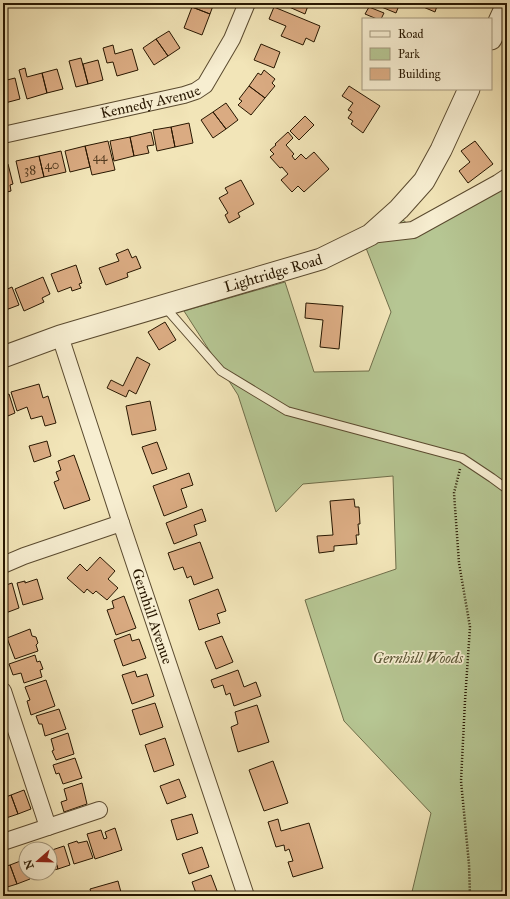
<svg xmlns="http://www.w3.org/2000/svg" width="510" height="899" viewBox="0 0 510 899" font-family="'IM FELL Great Primer',serif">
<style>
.green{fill:#b6c693;stroke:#6f6e4a}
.building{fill:#daab82;stroke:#281701}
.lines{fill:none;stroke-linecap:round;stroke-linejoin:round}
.service-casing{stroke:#5a4a2f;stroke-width:10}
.minor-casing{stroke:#5a4a2f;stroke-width:18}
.tertiary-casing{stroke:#5a4a2f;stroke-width:23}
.path{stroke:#281701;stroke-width:2.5;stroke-dasharray:1 2;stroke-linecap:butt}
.service{stroke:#f7eed1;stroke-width:8}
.minor{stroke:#f7eed1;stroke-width:16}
.tertiary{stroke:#f7eed1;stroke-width:21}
.labels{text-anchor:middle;stroke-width:3.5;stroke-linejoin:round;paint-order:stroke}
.number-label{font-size:13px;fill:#543c21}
.street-label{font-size:15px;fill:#281701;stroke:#f7eed1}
.park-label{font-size:15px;font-style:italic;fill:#5a5434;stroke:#f7eed1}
</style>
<rect width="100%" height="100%" fill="#f2e5b8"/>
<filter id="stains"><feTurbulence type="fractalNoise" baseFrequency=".005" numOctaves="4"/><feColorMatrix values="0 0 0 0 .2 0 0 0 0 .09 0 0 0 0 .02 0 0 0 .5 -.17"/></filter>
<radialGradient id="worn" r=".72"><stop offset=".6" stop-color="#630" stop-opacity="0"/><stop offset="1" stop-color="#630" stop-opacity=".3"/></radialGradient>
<path class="green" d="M507 171V896H411L431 813 344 721 305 600 396 569 393 476 303 484 276 512 238 395 184 311 285 282 314 372 369 371 391 312 366 248 402 219 410 226Z"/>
<path class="building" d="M193 3H214L210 14 192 7Z
M280 3H309L305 14Z
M381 3H400L396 13 379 6Z
M414 3H438L435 12Z
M192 7 210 14 202 35 184 28Z
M274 7 320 26 314 42 306 38 303 45 281 36 286 26 269 19Z
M369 7 384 13 381 19H377L365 14Z
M169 31 180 48 168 56 156 39Z
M156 39 168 56 154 65 143 48Z
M261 44 280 52 274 68 254 60Z
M113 45 115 54 132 49 138 70 117 76 113 62 107 63 103 48Z
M81 58 88 84 76 87 69 61Z
M98 60 103 80 88 84 83 64Z
M25 68 27 77 42 73 47 93 27 99 19 70Z
M57 69 63 89 47 93 42 73Z
M264 70 275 79 272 83 275 86 265 98 249 86 258 73 261 75Z
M15 78 20 99 5 103 3 95V81Z
M249 86 265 98 251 115 238 105 242 101 239 99Z
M349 86 380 106 363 133 351 124 353 121 348 118 352 112 348 110 353 103 342 96Z
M226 103 238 120 226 129 213 112Z
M213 112 226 129 213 138 201 120Z
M305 116 314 125 299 140 290 131Z
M189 123 193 143 175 147 171 127Z
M171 127 175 147 157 151 153 130Z
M151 132 154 145 147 146 149 153 134 156 130 137Z
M288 132 293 138 286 145 294 154 292 156 295 160 301 154 306 159 314 152 329 169 304 192 298 186 292 192 281 180 288 174 282 167 280 168 270 157 274 154 270 150 276 145 275 144Z
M130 137 134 156 114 161 110 141Z
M108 141 115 170 92 175 85 146Z
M475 141 493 164 468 183 459 171 470 162 461 151Z
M85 146 90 167 70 172 65 151Z
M61 151 66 172 44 177 39 156Z
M39 156 44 177 21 183 16 161Z
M8 164 13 184 10 185 11 191 3 193V165Z
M241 180 254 204 238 213 240 217 229 223 225 215 228 213 219 198 228 193 225 188Z
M128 249 132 258 136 256 141 268 127 273 128 277 106 285 99 268 119 261 116 254Z
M76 265 82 283 79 284 81 288 72 291 71 287 58 292 51 274Z
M43 277 50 294 42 298 44 302 24 311 15 289Z
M12 287 19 305 3 311V291Z
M306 303 343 306 339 349 320 347 323 320 305 318Z
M165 322 176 340 159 350 148 332Z
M137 357 150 364 136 394 129 390 126 397 107 388 111 380 123 386Z
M39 384 43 398 48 396 56 423 45 426 42 416 31 419 27 407 17 411 11 392Z
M9 394 15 413 3 418V396Z
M150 401 156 430 132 435 126 406Z
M47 441 51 456 34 462 29 446Z
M157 442 167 469 152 474 142 447Z
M74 455 90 500 64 509 54 482 59 480 56 472 61 470 58 461Z
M189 473 193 485 181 489 187 507 164 516 153 486Z
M354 499 355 507H359L360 524H358L359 535H356L357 544 334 546V551L319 553 317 536 333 535 330 501Z
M202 509 206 521 194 525 197 535 174 544 166 523Z
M200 542 213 578 194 585 191 576 187 578 183 567 174 570 168 553Z
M100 557 115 571 108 579 118 588 107 600 96 591 93 594 87 589 84 593 67 578 80 564 87 571Z
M37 579 43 599 23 605 17 583 25 581V583Z
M12 583 19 608 3 614V586Z
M218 589 226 611 217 614 220 623 199 630 189 600Z
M124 596 136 628 116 635 107 610 114 608 112 601Z
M30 629 32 636 36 637 38 643 36 645 38 651 15 659 7 638Z
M130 634 132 641 139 639 146 658 123 666 114 640Z
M222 636 233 662 216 669 205 642Z
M35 655 37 662 40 661 43 669 40 670 42 677 24 683 21 673 13 675 9 664Z
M238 670 244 687 256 682 261 696 234 706 230 693 226 695 223 685 214 688 211 680Z
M135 671 137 677 147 674 154 696 132 704 122 675Z
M46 680 55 706 31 715 27 701 30 700 25 687Z
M155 703 163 727 140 735 132 710Z
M257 705 269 742 238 752 231 727 238 724 235 712Z
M59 709 66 729 45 736 42 724H39L36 716Z
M68 733 74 754 56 760 52 751 54 750 51 739Z
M165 738 174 765 154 772 145 745Z
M75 758 82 778 63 784 59 773 56 774 53 765Z
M3 759 6 770 3 771Z
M273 761 288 803 264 811 249 770Z
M179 779 186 797 167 804 160 786Z
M82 783 87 804 64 812 61 802 67 800 64 789Z
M24 790 31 809 18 814 11 795Z
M11 795 18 814 6 818 3 811V798Z
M192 814 198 833 177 840 171 820Z
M278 819 281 831 309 823 323 868 293 877 288 862 293 861 289 849 285 851 284 845 276 847 268 822Z
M115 828 122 850 95 859 87 834 101 830 104 839 107 838 105 832Z
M77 841 78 843 87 841 93 858 74 864 68 844Z
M64 846 70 865 58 869 52 850Z
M202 847 209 867 189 874 182 854Z
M52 850 58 869 50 871V851Z
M23 860 26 868V873H28L30 879 17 884 10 865Z
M10 865 17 884 4 888 3 884V867Z
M32 873H45L34 877Z
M211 875 219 896H197L192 882Z
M118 881 122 896H92L90 889Z"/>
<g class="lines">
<g class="service-casing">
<path id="service" d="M164 306 221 371 287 411 462 458 492 478 507 489"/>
</g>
<g class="minor-casing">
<g id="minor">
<path id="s1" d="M3 135 184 95 196 91 205 85 232 39 247 3"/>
<path d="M370 235 413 230 498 183 507 177"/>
<path id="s2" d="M60 336 121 523 246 896"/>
<path d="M3 565 24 556 121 523"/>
<path d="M3 691 48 827"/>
<path d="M3 842 99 810"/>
</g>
</g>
<g class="tertiary-casing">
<g id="tertiary">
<path d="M491 39 507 4"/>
<path id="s3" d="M3 357 60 336 321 259 370 235 399 209 424 181 441 150 469 89"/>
</g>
</g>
<path class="path" d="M460 469 454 493 459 563 470 627 465 701 461 781 469 864 470 896"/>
<use href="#service" class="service"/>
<use href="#minor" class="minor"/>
<use href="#tertiary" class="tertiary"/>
</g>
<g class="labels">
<g class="number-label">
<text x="100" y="161">44</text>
<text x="52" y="169">40</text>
<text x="30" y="174">38</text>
</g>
<g class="street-label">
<text dy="5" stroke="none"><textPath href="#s1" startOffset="151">Kennedy Avenue</textPath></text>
<text dy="5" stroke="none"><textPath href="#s3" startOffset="283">Lightridge Road</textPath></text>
<text dy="5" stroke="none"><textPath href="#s2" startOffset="295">Gernhill Avenue</textPath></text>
</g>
<g class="park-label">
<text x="418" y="663">Gernhill Woods</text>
</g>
</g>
<rect width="510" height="899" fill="none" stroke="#f2e5b8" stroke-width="16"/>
<rect x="4" y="4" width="502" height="891" fill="none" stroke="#281701" stroke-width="2"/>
<rect x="8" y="8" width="494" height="883" fill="none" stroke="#281701"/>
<rect x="362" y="18" width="130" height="72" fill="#f7eed1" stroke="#a4987e"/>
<rect x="370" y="31" width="20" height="6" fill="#f7eed1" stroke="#a4987e"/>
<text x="398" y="38" font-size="12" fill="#281701">Road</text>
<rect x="370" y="48" width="20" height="12" fill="#b6c693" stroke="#a4987e"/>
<text x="398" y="58" font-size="12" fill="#281701">Park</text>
<rect x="370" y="68" width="20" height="12" fill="#daab82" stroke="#a4987e"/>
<text x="398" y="78" font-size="12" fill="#281701">Building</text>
<g transform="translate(38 861) rotate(250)"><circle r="19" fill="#f7eed1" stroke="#a4987e"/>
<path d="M0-3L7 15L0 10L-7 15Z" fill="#8f2418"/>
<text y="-6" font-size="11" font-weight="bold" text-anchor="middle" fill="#281701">N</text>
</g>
<rect width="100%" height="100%" filter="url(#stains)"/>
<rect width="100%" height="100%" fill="url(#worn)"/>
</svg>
